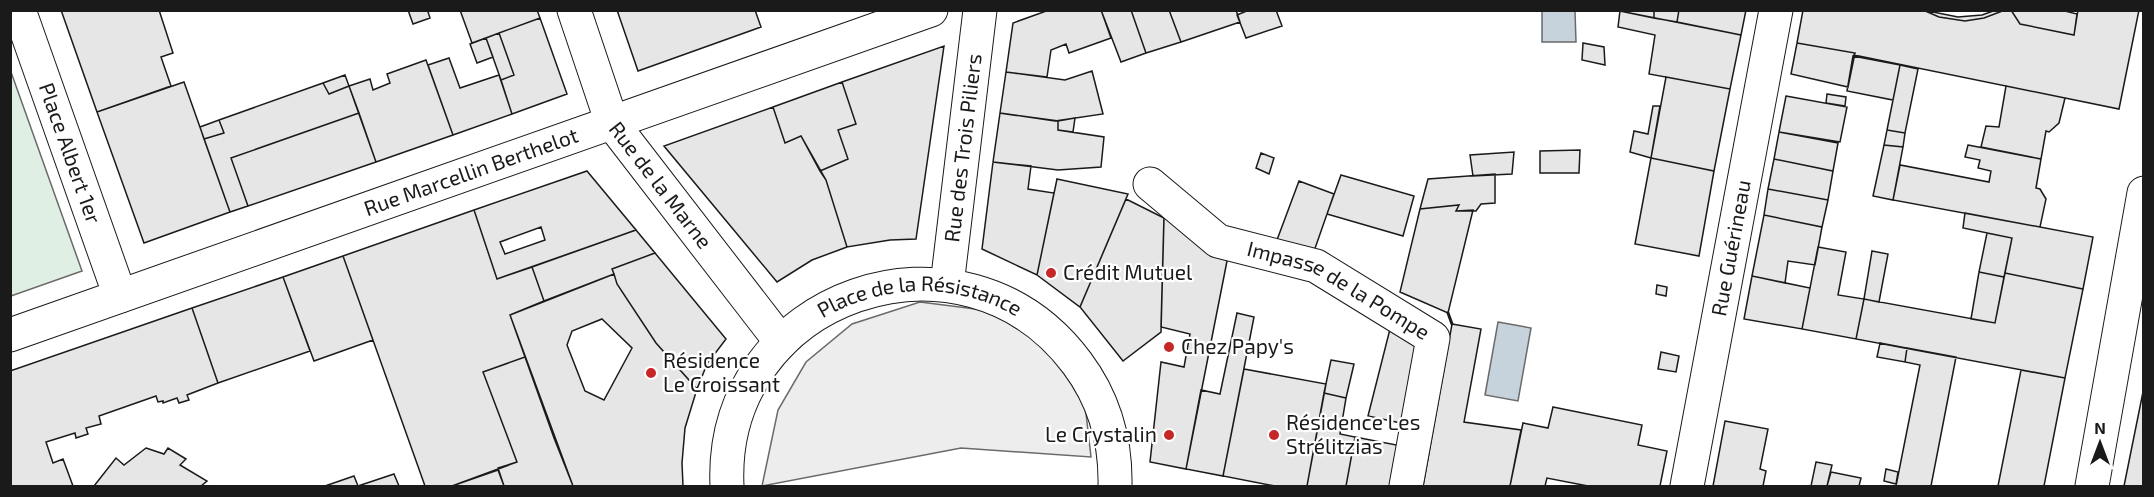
<svg xmlns="http://www.w3.org/2000/svg" width="2154" height="497" viewBox="0 0 2154 497" font-family="'Exo 2',sans-serif">
<style>
.green{fill:#e0efe3;stroke:#6a6a6a;stroke-width:1.5}
.parking{fill:#ededed;stroke:#6a6a6a;stroke-width:1.5}
.water{fill:#c6d2dc;stroke:#6a6a6a;stroke-width:1.5}
.building{fill:#e6e6e6;stroke:#1a1a1a;stroke-width:1.5;fill-rule:evenodd}
.lines{fill:none;stroke-linecap:round;stroke-linejoin:round}
.minor-casing{stroke:#1a1a1a;stroke-width:35}
.minor{stroke:#fff;stroke-width:33}
.wall{stroke:#1a1a1a;stroke-width:3}
.poi-dot{fill:#c62828;stroke:#fff;stroke-width:2}
.labels{text-anchor:middle;stroke-width:4.5;stroke-linejoin:round;paint-order:stroke}
.street-label{font-size:21px;fill:#1a1a1a;stroke:#fff}
.poi-label{font-size:21px;fill:#1a1a1a;stroke:#fff;text-anchor:start}
</style>
<rect width="100%" height="100%" fill="#fff"/>
<path class="green" d="M11 72 82 271 11 296H10Z"/>
<path class="parking" d="M920 302 991 311 1050 351 1084 396 1091 457 961 448 762 486 778 410 806 362 852 324Z"/>
<path class="water" d="M1542 11H1575L1576 42H1542Z
M1498 322 1531 328 1518 401 1485 395Z"/>
<path class="building" d="M61 10H159L173 53 161 57 171 86 97 112Z
M408 10H432L428 12 430 18 413 24Z
M460 10H537L540 18 472 43Z
M617 10H755L761 27 638 71Z
M1049 10H1101L1111 38 1069 53 1066 44 1051 50 1047 77 1006 72 1013 23Z
M1101 10H1131L1146 53 1121 62Z
M1131 10H1169L1181 42 1146 53Z
M1169 10H1236L1240 22 1181 42Z
M1249 10H1276L1282 26 1246 38 1237 15Z
M1619 10H1654V18L1620 11Z
M1654 10H1679L1677 22 1654 18Z
M1679 10H1746L1741 35 1677 22Z
M1803 10H1923L1939 17 1965 21 1984 18 2005 10H2011L2020 24 2074 35 2078 10H2139L2119 109 1854 55 1855 53 1797 43Z
M1923 10 1958 17 1982 15 1996 10H2005L1984 18 1965 21 1939 17Z
M2011 10H2061L2077 14 2074 35 2020 24Z
M1620 11 1741 35 1730 89 1649 74 1655 35 1618 27Z
M540 18 567 94 512 114 501 80 514 75 499 33Z
M499 33 514 75 501 80 486 38Z
M486 38 493 57 477 63 470 44Z
M1583 43 1604 47 1605 65 1582 60Z
M1797 43 1855 53 1848 87 1791 74Z
M944 46 916 239 890 240 847 247 826 180 820 171 848 159 838 130 856 124 842 82Z
M1853 56 1900 65 1893 100 1847 91Z
M449 58 460 88 499 75 512 114 453 135 428 65Z
M426 60 453 135 376 162 349 86 370 79 373 90 390 83 387 74Z
M1900 65 1918 69 1905 133 1887 130Z
M1092 71 1103 114 1055 121 1000 113 1006 72 1065 80Z
M345 75 349 86 329 94 323 83Z
M1666 77 1730 89 1714 171 1651 158Z
M184 82 230 212 144 243 97 112Z
M842 82 856 124 838 130 848 159 820 171 801 136 785 143 773 107Z
M323 83 329 94 349 86 359 113 231 158 248 206 230 212 204 139 224 133 219 120Z
M2006 86 2065 98 2059 123 2049 132 2046 131 2041 159 1981 147 1986 126 1999 127Z
M1827 94 1846 97 1845 106 1826 103Z
M1786 96 1847 107 1840 142 1779 132Z
M1653 106H1660L1651 158 1630 152 1634 131 1648 134Z
M773 107 785 143 801 136 826 180 847 247 812 260 777 282 664 146Z
M359 113 376 162 248 206 231 158Z
M1000 113 1058 121V130L1104 137 1101 167 1058 170 993 162Z
M1075 118 1073 132 1058 130V121Z
M219 120 224 133 204 139 200 127Z
M1887 130 1905 133 1903 147 1884 145Z
M1779 132 1838 143 1833 171 1774 159Z
M1884 145 1903 147 1893 200 1873 196Z
M1968 145 2041 159 2036 188 2040 189 2046 199 2040 227 1893 200 1900 165 1989 182 1991 171 1978 168 1980 160 1965 157Z
M1580 150 1579 173H1540V151Z
M1514 152 1512 174 1473 176 1470 155Z
M1261 153 1274 158 1269 174 1256 168Z
M1651 158 1714 171 1699 256 1635 244Z
M1774 159 1833 171 1828 200 1768 189Z
M993 162 1031 166 1028 189 1054 193 1037 275 982 249Z
M587 171 636 230 497 279 474 210ZM541 227 545 240 505 254 500 242Z
M1495 174V203L1481 204 1476 211H1456L1459 205 1420 209 1428 179Z
M1341 175 1414 196 1403 236 1327 214Z
M1057 179 1128 194 1080 307 1037 275Z
M1299 181 1334 194 1312 257 1274 248Z
M1768 189 1828 200 1822 227 1764 215Z
M1126 199 1164 218 1161 332 1123 361 1080 307Z
M1459 205 1456 211 1473 210 1448 313 1400 292 1420 209Z
M474 210 497 279 532 267 544 301 510 315 525 357 483 372 517 462 452 486H425L343 256Z
M1965 213 2093 237 2083 289 2005 273 2012 238 1963 228Z
M1164 215 1228 256 1186 469 1150 462 1161 362 1184 367 1190 334 1161 327Z
M1764 215 1822 227 1815 265 1788 261 1785 283 1752 276Z
M636 230 655 253 612 269 614 274 544 301 532 267Z
M1987 233 2012 238 2004 277 1979 272Z
M1818 247 1846 252 1838 295 1864 299 1856 339 1802 329Z
M1872 251 1888 254 1879 302 1864 299Z
M655 253 726 339 707 364 697 389 656 343 617 284 614 274 612 269Z
M343 256 373 340 314 361 283 277Z
M1979 272 2004 277 1995 323 1971 319Z
M2005 273 2083 289 2065 378 1856 339 1864 299 1995 323Z
M614 274 617 284 656 343 697 389 685 428 682 463 683 486H573L510 315ZM602 319 632 348 604 400 585 391 567 345 572 331Z
M1752 276 1810 288 1802 329 1744 319Z
M283 277 310 351 218 383 192 308Z
M1657 285 1667 287 1666 296 1656 294Z
M192 308 218 383 187 395 189 400 179 403 177 398 163 403V401L158 402 156 396 99 416 101 424 86 428 88 434 76 438 75 433 46 442 53 463 63 459 73 486H10V371Z
M1237 313 1254 317 1223 476 1186 469 1201 390 1220 394Z
M1452 324 1481 329 1464 422 1521 430 1510 486H1423Z
M1391 325 1422 351 1410 425 1368 416Z
M1880 343 1907 348 1905 362 1877 357Z
M1907 348 1956 357 1931 486H1896L1920 365 1905 362Z
M1661 352 1679 356 1676 372 1658 369Z
M525 357 554 438 573 486H504L498 468 517 462 483 372Z
M1331 360 1354 364 1346 398 1324 393Z
M1244 369 1326 384 1307 486H1275L1223 476Z
M2021 370 2065 378 2044 486H1998Z
M2144 387V486H2124Z
M1324 393 1346 398 1340 434 1355 437 1346 486H1307Z
M1553 407 1642 425 1638 445 1667 451 1660 486H1588L1547 478 1545 486H1510L1523 423 1548 428Z
M1725 421 1768 429 1760 469 1766 471 1763 486H1713Z
M1355 437 1407 447 1400 486H1346Z
M146 448 164 454 168 448 186 459 180 465 207 481 201 486H94L116 458 124 465Z
M1816 462 1832 465 1827 486H1811Z
M1886 469 1898 472 1896 484 1884 481Z
M498 470 504 486H452Z
M1831 472 1861 478 1859 486H1827Z
M394 474 399 486H358Z
M354 476 358 486H325Z"/>
<g class="lines">
<g class="minor-casing">
<g id="minor">
<path id="s1" d="M19 10 120 296"/>
<path id="s2" d="M574 10 612 123 781 342"/>
<path id="s3" d="M1150 184 1218 241 1316 266 1433 338 1406 486"/>
<path id="s4" d="M947 285 980 10"/>
<path id="s5" d="M10 335 931 10"/>
<path id="s6" d="M727 486C718 295 963 210 1077 363 1104 399 1116 441 1115 486"/>
<path id="s7" d="M1687 486 1776 10"/>
<path d="M2092 486 2144 193"/>
</g>
</g>
<use href="#minor" class="minor"/>
<path class="wall" d="M1448 313 1452 324"/>
</g>
<g class="poi-dot">
<circle cx="1051" cy="273" r="6"/>
<circle cx="1169" cy="347" r="6"/>
<circle cx="651" cy="373" r="6"/>
<circle cx="1169" cy="435" r="6"/>
<circle cx="1274" cy="435" r="6"/>
</g>
<g class="labels">
<g class="street-label">
<text dy="7" stroke="none"><textPath href="#s4" startOffset="138">Rue des Trois Piliers</textPath></text>
<text dy="7" stroke="none"><textPath href="#s1" startOffset="152">Place Albert 1er</textPath></text>
<text dy="7" stroke="none"><textPath href="#s5" startOffset="489">Rue Marcellin Berthelot</textPath></text>
<text dy="7" stroke="none"><textPath href="#s2" startOffset="198">Rue de la Marne</textPath></text>
<text dy="7" stroke="none"><textPath href="#s7" startOffset="242">Rue Guérineau</textPath></text>
<text dy="7" stroke="none"><textPath href="#s3" startOffset="220">Impasse de la Pompe</textPath></text>
<text dy="7" stroke="none"><textPath href="#s6" startOffset="312">Place de la Résistance</textPath></text>
</g>
<g class="poi-label">
<text x="1063" y="280">Crédit Mutuel</text>
<text x="1181" y="354">Chez Papy's</text>
<text x="663" y="368">Résidence<tspan x="663" dy="24">Le Croissant</tspan></text>
<text x="1286" y="430">Résidence Les<tspan x="1286" dy="24">Strélitzias</tspan></text>
<text x="1157" y="442" text-anchor="end">Le Crystalin</text>
</g>
</g>
<rect width="2154" height="497" fill="none" stroke="#1a1a1a" stroke-width="24"/>
<g transform="translate(2100 443)" stroke="#ffffff" stroke-width="4.5" paint-order="stroke">
<path d="M0-4.5L10 22L0 15L-10 22Z" fill="#1a1a1a"/>
<text y="-9" font-size="16" font-weight="bold" text-anchor="middle" fill="#1a1a1a">N</text>
</g>
</svg>
